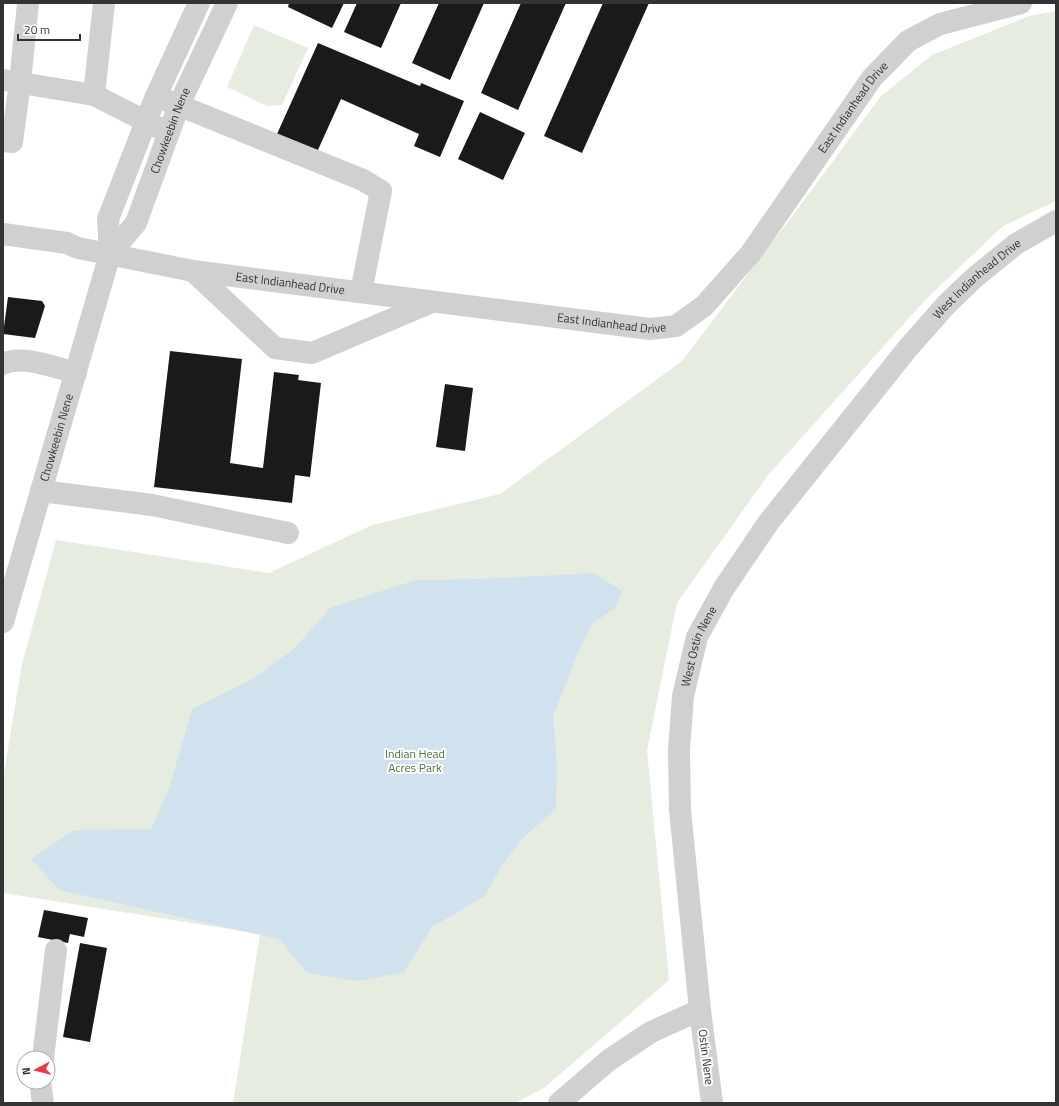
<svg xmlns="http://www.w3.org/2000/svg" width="1059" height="1106" viewBox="0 0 1059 1106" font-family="'Titillium Web',sans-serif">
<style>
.green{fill:#e6ecdf}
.water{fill:#cfe2ee}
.building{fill:#1a1a1a}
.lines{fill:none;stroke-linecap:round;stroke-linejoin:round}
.minor{stroke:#d0d0d0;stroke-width:22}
.labels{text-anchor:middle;stroke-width:4;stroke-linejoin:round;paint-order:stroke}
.street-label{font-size:12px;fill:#333;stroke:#fff}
.park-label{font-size:12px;fill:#56703f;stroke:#fff}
</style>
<rect width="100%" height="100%" fill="#fff"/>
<path class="green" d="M1056 11V201L1003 226 926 299 768 475 677 603 647 750 669 980 544 1088 515 1103H233L260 934 3 893V779L22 664 56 540 269 573 372 525 500 494 682 361 808 195 881 96 932 55 1029 16Z
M254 25 308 48 282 105 267 106 227 87Z"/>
<path class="water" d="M594 573 622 591 615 608 593 623 576 657 553 717 557 764 556 809 525 836 502 865 485 896 432 927 404 972 358 981 307 973 279 939 59 890 31 859 74 830 151 829 169 789 192 709 254 678 294 649 330 608 416 580 483 579Z"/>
<path class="building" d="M289 3H344L332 28 288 7Z
M357 3H401L381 48 344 32Z
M439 3H484L450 80 412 63Z
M521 3H566L518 110 481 93Z
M603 3H649L582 153 544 136Z
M318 43 420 86 421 83 464 101 440 157 414 146 419 134 341 99 317 152 277 134Z
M480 112 525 133 503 180 458 159Z
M8 297 42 301 45 306 35 338 3 334Z
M170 351 242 359 230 463 263 468 274 372 299 375 298 380 321 383 310 477 295 475 292 503 154 487Z
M445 384 473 388 465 451 436 447Z
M44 910 88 918 84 937 70 934 68 943 38 937Z
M80 943 107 948 90 1042 63 1037Z"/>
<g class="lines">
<g class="minor">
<path d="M3 80 94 95 159 128"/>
<path d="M94 95 104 3"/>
<path d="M156 96 363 180 381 191 361 292"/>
<path d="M3 141 12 142 20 82 28 3"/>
<path id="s1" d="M3 234 67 243 78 248 193 271 650 329 676 326 704 306 751 253 872 78 908 41 940 24 1021 3"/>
<path id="s2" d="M110 254 136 223 179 105 227 3"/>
<path d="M193 271 275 348 312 353 432 302"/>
<path d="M3 364C21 354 56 368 76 373"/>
<path d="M41 491 152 505 288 533"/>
<path id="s3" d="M3 622 110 254 108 219 156 96 199 3"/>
<path d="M43 1058 56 950"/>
<path d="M40 1082 43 1103"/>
<path d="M559 1103 609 1060 651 1032 700 1010"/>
<path id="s4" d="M712 1103 700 1010 680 810 679 750 683 696 697 637 724 588 768 523 908 348 946 305 974 278 1016 244 1056 221"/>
</g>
</g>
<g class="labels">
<g class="street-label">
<text dy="4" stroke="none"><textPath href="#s1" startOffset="964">East Indianhead Drive</textPath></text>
<text dy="4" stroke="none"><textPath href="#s2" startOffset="139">Chowkeebin Nene</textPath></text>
<text dy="4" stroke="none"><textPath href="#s4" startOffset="926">West Indianhead Drive</textPath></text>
<text dy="4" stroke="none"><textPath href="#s1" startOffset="292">East Indianhead Drive</textPath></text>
<text dy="4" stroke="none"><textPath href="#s1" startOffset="616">East Indianhead Drive</textPath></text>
<text dy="4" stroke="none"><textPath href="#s3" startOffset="192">Chowkeebin Nene</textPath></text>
<text dy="4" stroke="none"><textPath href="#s4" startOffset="461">West Ostin Nene</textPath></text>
<text transform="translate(706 1057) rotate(83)" y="4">Ostin Nene</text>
</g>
<g class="park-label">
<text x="415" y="758">Indian Head<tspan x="415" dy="14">Acres Park</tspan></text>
</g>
</g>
<rect width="1059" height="1106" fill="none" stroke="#333333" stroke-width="8"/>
<g transform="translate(36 1070) rotate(263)"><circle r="19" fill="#ffffff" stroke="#adadad"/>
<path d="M0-3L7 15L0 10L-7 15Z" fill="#e63946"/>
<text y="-6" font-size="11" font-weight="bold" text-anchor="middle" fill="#333333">N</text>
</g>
<path d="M18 34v6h62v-6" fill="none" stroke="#333333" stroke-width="2"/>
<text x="24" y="34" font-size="12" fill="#333333" stroke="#ffffff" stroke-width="3" paint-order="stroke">20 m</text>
</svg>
